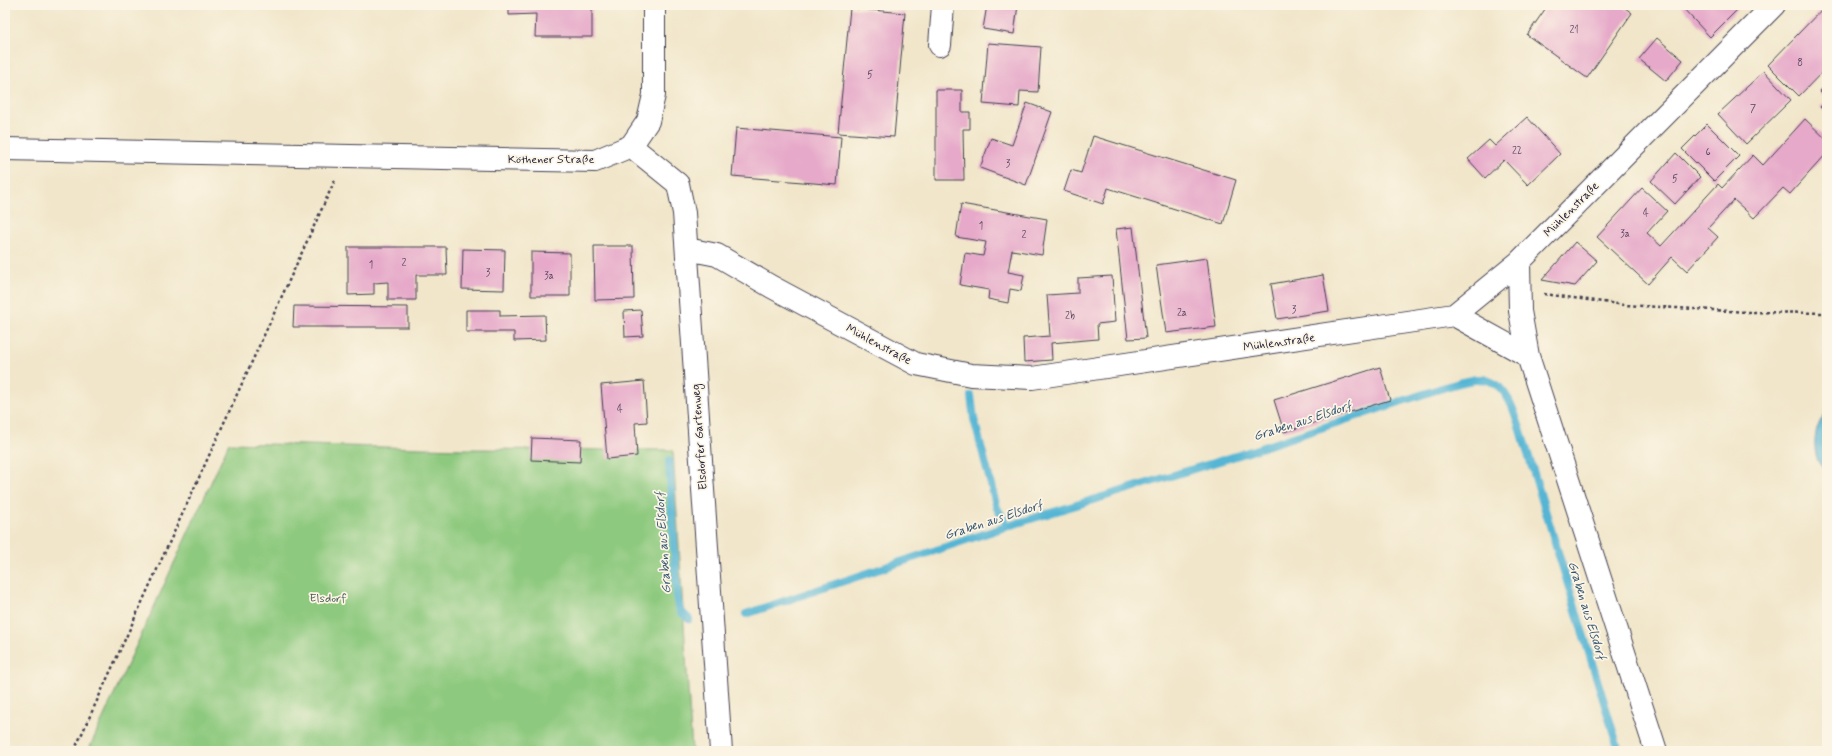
<svg xmlns="http://www.w3.org/2000/svg" width="1832" height="756" viewBox="0 0 1832 756" font-family="Mynerve,sans-serif">
<style>
.green{fill:#8dc97e;stroke:#58765c}
.water{fill:#55b5d4;stroke:#3c6c88}
.lines{fill:none;stroke-linecap:round;stroke-linejoin:round}
.stream{stroke:#55b5d4;stroke-width:8}
.building{fill:#e6a9c9}
.minor-casing{stroke:#413f50;stroke-width:24}
.path{stroke:#413f50;stroke-width:2.5;stroke-dasharray:3 3;stroke-linecap:butt}
.minor{stroke:#fff;stroke-width:22}
.labels{text-anchor:middle;stroke-width:3.5;stroke-linejoin:round;paint-order:stroke}
.number-label{font-size:10px;fill:#53445e}
.street-label{font-size:12px;fill:#22223b;stroke:#fcf5e5}
.park-label{font-size:12px;fill:#475c52;stroke:#fcf5e5}
.water-label{font-size:13px;font-style:italic;fill:#345571;stroke:#fcf5e5}
</style>
<rect width="100%" height="100%" fill="#fcf5e5"/>
<filter id="ink" filterUnits="userSpaceOnUse"><feTurbulence type="fractalNoise" baseFrequency=".025" numOctaves="2"/><feDisplacementMap in="SourceGraphic" scale="8" xChannelSelector="R" yChannelSelector="G"/><feConvolveMatrix kernelMatrix="1 2 1 2 8 2 1 2 1" color-interpolation-filters="sRGB"/></filter>
<filter id="wash" filterUnits="userSpaceOnUse"><feTurbulence type="fractalNoise" baseFrequency=".012" numOctaves="4" result="noise"/><feDisplacementMap in="SourceGraphic" scale="16" xChannelSelector="R" yChannelSelector="G"/><feGaussianBlur stdDeviation="0.9" result="paint"/><feColorMatrix in="noise" values="0 0 0 0 0 0 0 0 0 0 0 0 0 0 0 0 0 1.4 0 .05"/><feComposite in="paint" operator="in"/></filter>
<g filter="url(#wash)">
<rect width="100%" height="100%" fill="#f1e6ca"/>
<path class="green" d="M229 443 462 449 673 450 692 751H88Z"/>
<path class="water" d="M1827 412V473C1825 470 1821 466 1819 463 1811 447 1815 424 1827 412Z"/>
<g class="lines">
<path class="stream" d="M971 396 974 419 997 508 1008 526
M669 461 677 595 680 611 689 619
M746 614 1008 526 1239 455 1439 389C1451 386 1475 376 1487 380 1511 387 1517 422 1524 441L1619 751"/>
</g>
<g id="blocks">
<path class="building" d="M509 5H592V37H535L536 14 509 15Z
M987 5H1018L1014 34 983 29Z
M1548 5H1621L1632 13 1587 78 1527 35Z
M1680 5H1742L1710 37Z
M1826 5 1827 67 1799 96 1768 65Z
M850 8 905 13 894 137 838 133Z
M1657 38 1683 60 1666 81 1639 59Z
M988 43 1041 47 1038 92 1020 91 1019 107 983 104Z
M1764 71 1791 100 1746 144 1718 114Z
M1827 83V99L1819 91Z
M936 90H962V112H970V129H963L964 180H936Z
M1827 100V114L1820 107Z
M1027 103 1052 112 1026 185 980 168 991 138 1012 145Z
M1527 117 1560 154 1528 185 1504 160 1485 178 1468 159 1489 140 1495 146Z
M1805 119 1827 140V153L1790 194 1783 188 1754 218 1734 200 1708 228 1718 237 1687 271 1672 257 1648 284 1597 237 1642 188 1667 211 1647 233 1661 246 1718 184 1722 188 1753 155 1763 165Z
M1707 124 1739 156 1714 181 1682 149Z
M736 128 841 137 837 185 732 176Z
M1093 136 1236 180 1223 224 1108 188 1103 204 1064 191 1071 170 1081 173Z
M1676 153 1700 177 1675 204 1651 181Z
M961 204 1047 219 1042 255 1012 250 1008 272 1024 275 1021 291 1010 289 1008 303 988 299 989 290 960 285 965 253 983 256 986 242 956 237Z
M1133 227 1146 338 1128 339 1116 229Z
M1575 242 1597 261 1575 286 1542 280Z
M594 246H633L634 299 595 300Z
M348 247H446L447 275H416V300H388V282L374 283V294L348 295Z
M463 249 505 250 504 290 462 289Z
M531 252 570 253V296H531Z
M1207 258 1216 327 1166 333 1156 265Z
M1323 275 1329 311 1277 319 1271 284Z
M1112 276 1115 322 1097 324 1098 339 1051 343 1052 360 1024 362 1023 338 1050 336 1047 295 1078 293V278Z
M294 306 408 307V327H293Z
M466 310H500V316L545 315 546 340 514 341V332H466Z
M641 310 643 336 625 337 624 311Z
M1380 367 1390 400 1284 432 1274 400Z
M644 381 647 422 635 423 637 456 607 459 601 385Z
M532 438 581 440 580 462 531 460Z"/>
</g>
</g>
<g filter="url(#ink)">
<use href="#blocks" fill-opacity="0" stroke="#413f50" stroke-width="1"/>
<g class="lines">
<g class="minor-casing">
<path id="minor" d="M940 45 943 5
M631 146 678 184 684 213 721 751
M5 149 595 161 631 146 648 121 654 95V5
M687 249 717 255 772 287 916 364 971 375 1032 378 1454 315 1519 262 1774 5
M1519 262 1520 311 1528 356
M1454 315 1528 356 1656 751"/>
</g>
<path class="path" d="M1544 294 1625 305 1747 312 1827 313
M74 751 335 180"/>
<use href="#minor" class="minor"/>
</g>
</g>
<g class="labels">
<g class="number-label">
<text x="1574" y="33">21</text>
<text x="1800" y="66">8</text>
<text x="870" y="78">5</text>
<text x="1753" y="112">7</text>
<text x="1517" y="154">22</text>
<text x="1708" y="155">6</text>
<text x="1008" y="167">3</text>
<text x="1675" y="182">5</text>
<text x="1646" y="216">4</text>
<text x="981" y="229">1</text>
<text x="1625" y="237">3a</text>
<text x="1024" y="238">2</text>
<text x="404" y="266">2</text>
<text x="371" y="268">1</text>
<text x="488" y="276">3</text>
<text x="549" y="279">3a</text>
<text x="1294" y="313">3</text>
<text x="1182" y="316">2a</text>
<text x="1070" y="319">2b</text>
<text x="620" y="412">4</text>
</g>
<g class="street-label">
<text x="551" y="163">Köthener Straße</text>
<text transform="translate(1571 209) rotate(-45)" y="4">Mühlenstraße</text>
<text transform="translate(1279 342) rotate(-8)" y="4">Mühlenstraße</text>
<text transform="translate(879 344) rotate(28)" y="4">Mühlenstraße</text>
<text transform="translate(699 437) rotate(-94)" y="4">Elsdorfer Gartenweg</text>
</g>
<g class="park-label">
<text x="328" y="602">Elsdorf</text>
</g>
<g class="water-label">
<text transform="translate(1302 420) rotate(-18)" y="5">Graben aus Elsdorf</text>
<text transform="translate(993 519) rotate(-18)" y="5">Graben aus Elsdorf</text>
<text transform="translate(662 543) rotate(-94)" y="5">Graben aus Elsdorf</text>
<text transform="translate(1588 610) rotate(73)" y="5">Graben aus Elsdorf</text>
</g>
</g>
<rect width="1832" height="756" fill="none" stroke="#fcf5e5" stroke-width="20"/>
</svg>
